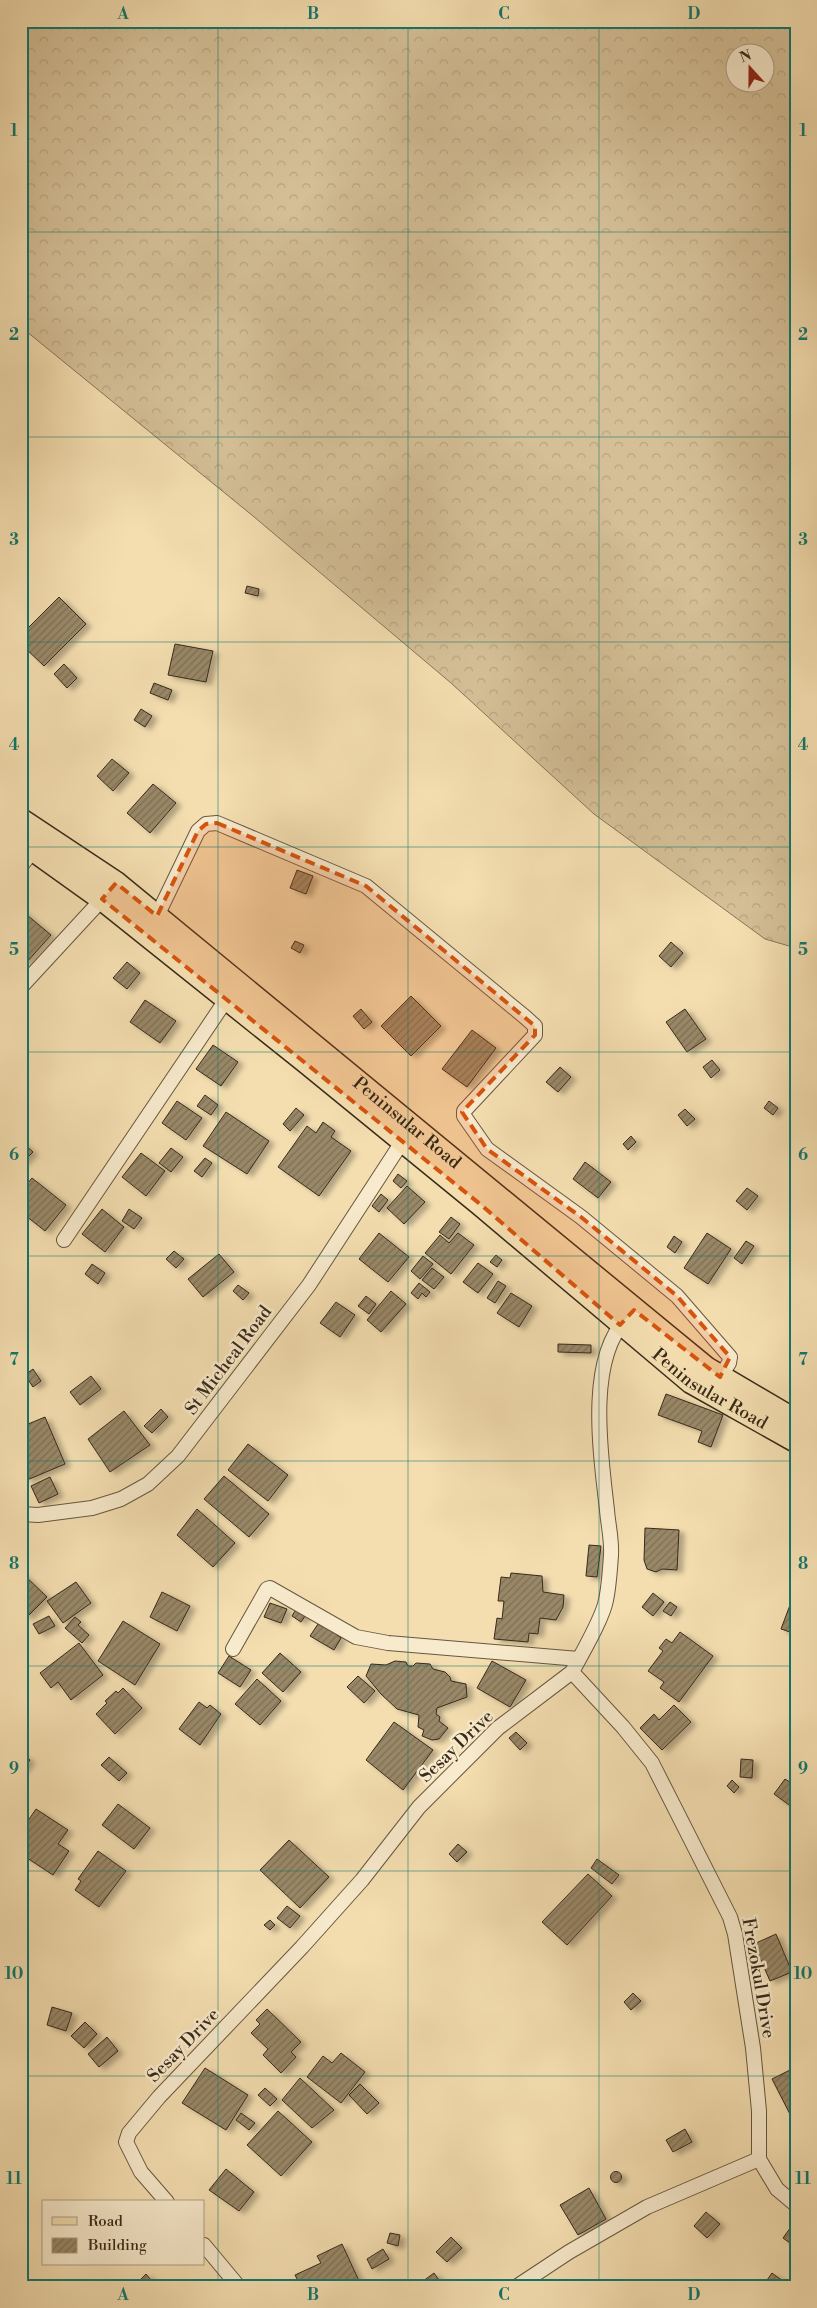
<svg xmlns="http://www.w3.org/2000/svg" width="817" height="2308" viewBox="0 0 817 2308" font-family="'Libre Bodoni',serif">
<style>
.forest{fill:url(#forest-crowns);stroke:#867458;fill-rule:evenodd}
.building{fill:url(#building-hatch);stroke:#372a1a;filter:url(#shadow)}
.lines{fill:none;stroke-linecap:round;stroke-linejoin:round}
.minor-casing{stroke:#665740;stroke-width:16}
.primary-casing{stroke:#372a1a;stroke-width:25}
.minor{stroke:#f8eacc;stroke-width:14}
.primary{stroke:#f4deb0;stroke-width:22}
.marked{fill:#d6540d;fill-opacity:0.2;stroke:#d6540d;stroke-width:4;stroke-dasharray:10 6;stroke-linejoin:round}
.grid{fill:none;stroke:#0f766e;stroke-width:1;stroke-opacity:0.55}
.labels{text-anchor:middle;stroke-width:5;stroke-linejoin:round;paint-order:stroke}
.street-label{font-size:18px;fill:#372a1a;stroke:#f8eacc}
.neatline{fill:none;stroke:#0f766e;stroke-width:2}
.grid-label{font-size:16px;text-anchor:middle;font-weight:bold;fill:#0f766e}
</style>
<defs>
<pattern id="forest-crowns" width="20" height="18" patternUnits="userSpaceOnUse" patternTransform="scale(1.25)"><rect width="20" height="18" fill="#d4bf96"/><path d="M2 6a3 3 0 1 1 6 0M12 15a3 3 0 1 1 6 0" fill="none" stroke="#b7a481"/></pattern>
<pattern id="building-hatch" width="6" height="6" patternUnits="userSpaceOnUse" patternTransform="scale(1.25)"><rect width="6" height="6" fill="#998868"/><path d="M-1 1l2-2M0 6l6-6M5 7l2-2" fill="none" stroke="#7e6f55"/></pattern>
<filter id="shadow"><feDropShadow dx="5.5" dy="3" stdDeviation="2.5" flood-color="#0004"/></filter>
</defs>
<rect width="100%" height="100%" fill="#f4deb0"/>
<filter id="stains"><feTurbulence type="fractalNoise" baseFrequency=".004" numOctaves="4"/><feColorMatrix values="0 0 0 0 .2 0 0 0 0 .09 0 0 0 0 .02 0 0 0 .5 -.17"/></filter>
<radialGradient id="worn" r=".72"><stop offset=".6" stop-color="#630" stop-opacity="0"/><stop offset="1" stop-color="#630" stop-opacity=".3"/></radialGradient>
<path class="forest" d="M21 21H796V948L765 939 594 814 451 683 253 516 21 327ZM734 52H764V82H734Z"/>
<path class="building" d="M247 586 259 589 258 596 245 593Z
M59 597 86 624 44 666 21 644V635Z
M175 644 213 651 206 682 168 675Z
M64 664 77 678 67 688 54 674Z
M154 683 172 690 168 700 150 693Z
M141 709 152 716 145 727 134 720Z
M112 759 129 773 113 791 97 776Z
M153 784 176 803 150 833 127 813Z
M297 870 313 876 306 894 290 888Z
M21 910 51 935 26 963 21 959Z
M295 941 304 945 300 953 291 948Z
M671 942 683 953 671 967 659 956Z
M127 962 140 973 127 989 113 978Z
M411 996 441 1026 411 1056 381 1026Z
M145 1000 176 1021 160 1043 130 1022Z
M361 1009 372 1022 364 1029 353 1016Z
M685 1009 706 1039 687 1052 666 1022Z
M472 1030 496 1048 467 1087 442 1069Z
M213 1045 238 1062 221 1086 196 1069Z
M712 1060 720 1070 711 1078 703 1067Z
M560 1067 571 1077 558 1092 546 1082Z
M205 1095 218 1105 211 1115 197 1106Z
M177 1101 202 1118 186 1140 162 1123Z
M769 1101 778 1108 773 1115 764 1108Z
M296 1108 304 1115 290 1131 283 1124Z
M685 1109 695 1119 687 1126 678 1115Z
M226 1112 269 1141 247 1174 203 1146Z
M323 1122 335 1131 331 1137 351 1151 319 1196 278 1167 307 1126 316 1133Z
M631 1136 636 1142 628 1150 623 1144Z
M21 1141 33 1152 21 1164Z
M171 1148 183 1157 171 1172 159 1163Z
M141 1153 165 1171 146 1196 122 1177Z
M205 1158 212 1163 202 1177 194 1171Z
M585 1162 611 1182 598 1198 573 1179Z
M398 1174 407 1181 401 1188 393 1181Z
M32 1178 66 1205 45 1231 21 1212V1191Z
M407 1186 425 1202 404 1224 387 1208Z
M747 1188 758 1196 747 1210 736 1201Z
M381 1194 388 1200 379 1212 372 1206Z
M102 1209 124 1227 105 1252 82 1234Z
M129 1209 142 1218 134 1229 122 1221Z
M451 1217 460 1224 449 1239 439 1232Z
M379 1233 409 1257 388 1282 359 1259Z
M458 1233 474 1245 451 1274 425 1253 440 1235 449 1243Z
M707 1233 731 1249 708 1284 684 1268Z
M674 1236 682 1242 675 1253 667 1247Z
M746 1241 754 1246 742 1264 734 1258Z
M174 1251 184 1259 176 1268 166 1259Z
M219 1254 234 1272 203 1297 188 1279Z
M496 1255 502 1260 497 1267 490 1262Z
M423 1256 433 1264 420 1279 411 1271Z
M478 1263 493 1274 478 1293 463 1282Z
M92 1264 105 1273 98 1284 85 1274Z
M432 1268 444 1277 434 1289 422 1280Z
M498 1281 506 1286 495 1303 487 1298Z
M419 1283 430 1292 426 1297 422 1293 418 1299 411 1293Z
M238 1285 249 1293 243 1300 233 1291Z
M391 1291 406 1304 381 1332 367 1320Z
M511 1293 532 1306 519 1327 497 1313Z
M366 1296 376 1304 369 1314 358 1306Z
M336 1302 355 1315 340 1337 320 1323Z
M558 1344 591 1345V1353L558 1352Z
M33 1369 41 1381 33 1387 25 1375Z
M91 1376 101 1389 80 1405 70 1392Z
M666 1394 723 1415 711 1447 698 1442 702 1431 658 1415Z
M161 1409 168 1417 152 1433 144 1426Z
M124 1411 150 1445 110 1472 88 1439Z
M45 1417 65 1464 27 1480 21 1465V1427Z
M248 1444 288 1475 268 1501 228 1470Z
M224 1476 269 1514 249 1537 204 1499Z
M50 1477 58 1494 39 1503 31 1486Z
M197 1509 235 1543 213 1567 177 1535Z
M645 1528 679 1530 677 1570 662 1569 656 1572 647 1569 644 1560Z
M589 1545 601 1546 597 1577 586 1576Z
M21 1572 47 1597 27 1617 21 1611Z
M511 1573 542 1576 543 1592 564 1595 563 1607 556 1620 540 1618 538 1634 529 1633 528 1642 494 1639 497 1618 502 1619 504 1601H498L501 1577 510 1578Z
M76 1582 91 1603 63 1623 47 1601Z
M796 1589V1634L781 1629Z
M162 1592 190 1606 177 1631 150 1617Z
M653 1593 664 1602 653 1616 642 1607Z
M670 1602 677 1607 671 1616 663 1611Z
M270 1603 287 1609 281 1623 264 1617Z
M298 1606 308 1612 301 1622 292 1616Z
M49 1616 55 1626 39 1634 33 1624Z
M75 1617 81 1622 78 1625 89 1635 82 1643 65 1628Z
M123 1621 160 1644 135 1685 98 1661Z
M323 1623 339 1633 337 1635 341 1638 334 1650 310 1636 318 1624 321 1626Z
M680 1632 713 1656 679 1702 660 1688 664 1682 648 1671 663 1651 659 1648 666 1639 672 1643Z
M79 1643 103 1675 71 1700 58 1682 51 1688 40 1673Z
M280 1653 301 1672 283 1692 262 1673Z
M229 1656 251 1670 240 1687 218 1673Z
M395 1661 406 1662 408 1666H413L416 1663 430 1664 433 1669 445 1672 450 1677 451 1681 466 1684 467 1697 437 1708 436 1714 440 1717 439 1721 448 1728 439 1739 432 1740 422 1736 424 1730 418 1727 419 1715 397 1709 381 1694 366 1676 371 1664 386 1665Z
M492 1661 526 1680 510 1707 477 1688Z
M358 1676 375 1691 364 1703 347 1687Z
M257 1679 281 1701 260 1725 235 1704Z
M123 1688 142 1708 115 1734 96 1714 107 1703 105 1701 116 1691 118 1693Z
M199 1702 207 1708 210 1705 221 1714 200 1745 179 1729Z
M674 1705 691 1722 662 1750 640 1728 654 1714 659 1720Z
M394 1722 433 1750 403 1790 366 1760Z
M516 1732 527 1743 520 1750 509 1738Z
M21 1754 30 1760 22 1771H21Z
M109 1757 127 1773 119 1781 101 1765Z
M741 1759 753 1760 752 1778 740 1777Z
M785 1779 796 1786V1796L789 1805 774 1794Z
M732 1780 739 1787 734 1793 727 1786Z
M118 1804 150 1828 134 1849 102 1825Z
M36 1809 68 1830 58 1844 69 1851 53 1875 21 1854V1831Z
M289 1840 329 1877 300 1908 260 1870Z
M458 1844 467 1852 457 1862 449 1854Z
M98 1851 126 1871 99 1907 75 1890 81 1881 78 1879Z
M597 1859 619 1875 612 1884 591 1868Z
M588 1874 612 1896 567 1945 542 1922Z
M287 1906 300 1916 290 1928 277 1918Z
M270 1920 275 1925 270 1930 264 1925Z
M776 1934 792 1972 770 1981 754 1944Z
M633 1993 641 2001 631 2010 624 2002Z
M52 2007 72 2013 66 2031 47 2025Z
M267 2009 301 2042 291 2052 296 2057 281 2073 263 2055 268 2049 251 2033 260 2024 256 2020Z
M85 2022 97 2034 84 2048 71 2036Z
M107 2037 118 2051 99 2067 88 2054Z
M341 2053 365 2072 341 2103 307 2077 323 2056 332 2063Z
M796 2067V2126L772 2079Z
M205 2068 248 2095 226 2130 182 2103Z
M300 2078 334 2110 312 2128 282 2100Z
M360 2084 379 2103 367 2114 349 2095Z
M265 2088 277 2099 270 2106 258 2095Z
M278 2111 312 2142 281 2176 247 2145Z
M241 2113 255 2123 249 2130 236 2120Z
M685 2129 692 2142 673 2152 666 2140Z
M226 2169 254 2192 239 2211 209 2190Z
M610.5 2177a5.5 5.5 0 1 1 11 0a5.5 5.5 0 1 1-11 0Z
M589 2188 606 2219 578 2235 560 2205Z
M706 2212 720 2224 707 2238 694 2226Z
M793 2224 796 2226V2243L794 2246 783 2238Z
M390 2233 400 2235 398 2246 387 2243Z
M451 2237 462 2248 447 2262 436 2252Z
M342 2244 360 2283 353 2287H301L295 2275 321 2263 317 2256Z
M383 2249 389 2259 372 2269 367 2259Z
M434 2273 444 2287H415Z
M772 2273 791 2287H762Z
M146 2274 156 2286 154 2287H140L137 2283Z"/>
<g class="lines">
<g class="minor-casing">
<path id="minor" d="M21 866 34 849
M157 916 198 831 206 824 217 823 366 886 525 1017 535 1026V1035L464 1111V1116L487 1149 581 1217 677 1296 730 1357 729 1363 720 1377
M21 987 106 895
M64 1240 226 1000
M21 1514 38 1515 92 1508 121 1499 148 1484 178 1456 309 1285 402 1142
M233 1649 267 1589 270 1588 356 1637 388 1643 579 1659
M572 1672 623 1727 652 1763 730 1917 735 1934 753 2048 759 2111V2159L777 2189 796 2205
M167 2202 141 2172 126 2142 129 2133 159 2097 302 1947 362 1880 419 1807 498 1728 572 1672C581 1655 603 1618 606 1600 609 1586 610 1570 611 1555 612 1540 608 1524 607 1510 601 1456 586 1361 626 1319
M204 2245 239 2287
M516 2287 569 2252 647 2207 759 2159"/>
</g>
<g class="primary-casing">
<g id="primary">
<path id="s1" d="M21 820 116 883 706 1368 796 1421"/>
<path id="s2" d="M21 841 102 899 306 1062 480 1204 691 1382 796 1441"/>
</g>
</g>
<use href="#minor" class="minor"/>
<use href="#primary" class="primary"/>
</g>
<path class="marked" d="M217 823 366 886 535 1026V1035L462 1112 487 1149 581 1217 677 1296 730 1357 720 1377 634 1310 620 1325 480 1204 102 899 116 883 157 916 198 831 206 824Z"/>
<path class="grid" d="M218 21V2287M408 21V2287M599 21V2287M21 232H796M21 437H796M21 642H796M21 847H796M21 1052H796M21 1256H796M21 1461H796M21 1666H796M21 1871H796M21 2076H796"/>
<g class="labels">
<g class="street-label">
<text dy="6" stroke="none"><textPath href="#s1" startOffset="491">Peninsular Road</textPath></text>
<text transform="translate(228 1360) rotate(-53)" y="6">St Micheal Road</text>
<text dy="6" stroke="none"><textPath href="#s2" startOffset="881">Peninsular Road</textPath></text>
<text transform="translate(456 1746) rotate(-44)" y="6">Sesay Drive</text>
<text transform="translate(759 1978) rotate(80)" y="6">Frezokul Drive</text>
<text transform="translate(183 2045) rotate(-46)" y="6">Sesay Drive</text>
</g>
</g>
<rect width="817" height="2308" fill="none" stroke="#f4deb0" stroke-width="55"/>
<rect x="42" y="2200" width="162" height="65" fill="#f8eacc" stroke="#ab9d85"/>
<rect x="52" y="2217" width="25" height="8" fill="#f4deb0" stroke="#ab9d85"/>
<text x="88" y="2226" font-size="15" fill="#372a1a">Road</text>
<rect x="52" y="2238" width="25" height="15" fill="url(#building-hatch)" stroke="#ab9d85"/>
<text x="88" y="2250" font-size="15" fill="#372a1a">Building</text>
<g transform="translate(750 68) rotate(339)"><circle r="24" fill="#f8eacc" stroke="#ab9d85"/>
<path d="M0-4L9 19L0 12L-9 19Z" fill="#8f2418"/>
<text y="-8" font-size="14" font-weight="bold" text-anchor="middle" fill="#372a1a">N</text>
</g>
<rect x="28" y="28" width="762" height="2252" class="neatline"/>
<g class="grid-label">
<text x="123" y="19">A</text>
<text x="313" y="19">B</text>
<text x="504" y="19">C</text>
<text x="694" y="19">D</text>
<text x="14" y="136">1</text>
<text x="803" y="136">1</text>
<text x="14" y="340">2</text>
<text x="803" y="340">2</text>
<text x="14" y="545">3</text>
<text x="803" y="545">3</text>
<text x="14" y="750">4</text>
<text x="803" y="750">4</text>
<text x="14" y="955">5</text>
<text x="803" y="955">5</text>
<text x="14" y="1160">6</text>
<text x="803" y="1160">6</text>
<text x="14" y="1365">7</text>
<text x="803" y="1365">7</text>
<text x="14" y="1569">8</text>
<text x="803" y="1569">8</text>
<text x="14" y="1774">9</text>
<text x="803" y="1774">9</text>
<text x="14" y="1979">10</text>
<text x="803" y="1979">10</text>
<text x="14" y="2184">11</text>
<text x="803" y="2184">11</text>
<text x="123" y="2300">A</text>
<text x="313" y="2300">B</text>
<text x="504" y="2300">C</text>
<text x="694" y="2300">D</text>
</g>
<rect width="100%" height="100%" filter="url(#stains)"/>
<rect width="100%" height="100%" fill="url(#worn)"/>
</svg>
